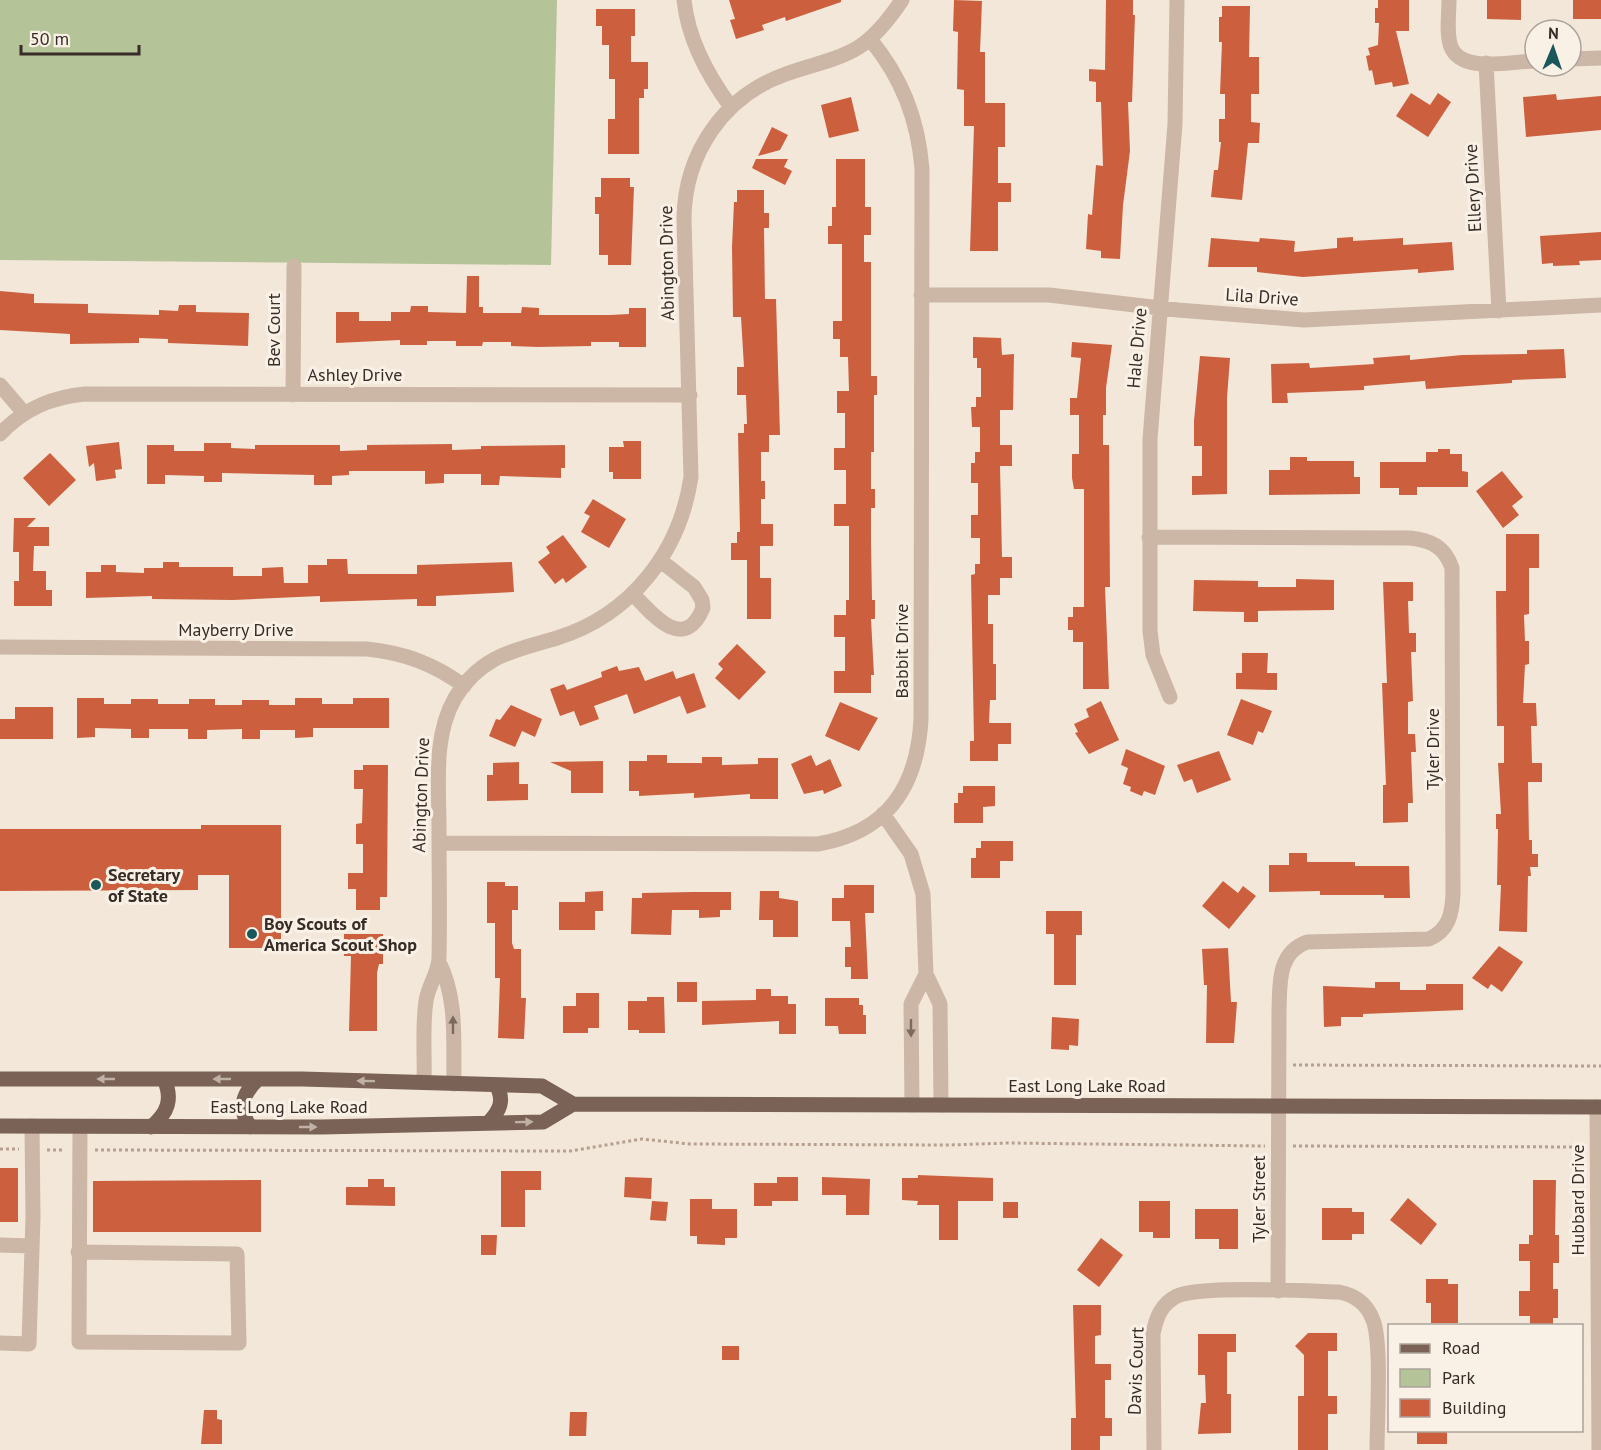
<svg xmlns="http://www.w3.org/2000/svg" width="1601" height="1450" viewBox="0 0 1601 1450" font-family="'PT Sans',sans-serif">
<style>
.green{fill:#b5c399}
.building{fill:#cc603e}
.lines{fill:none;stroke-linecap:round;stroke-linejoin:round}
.path{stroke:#b7a08f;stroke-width:3;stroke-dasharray:3 3;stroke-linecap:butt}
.minor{stroke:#ccb6a5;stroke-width:15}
.major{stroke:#7a6257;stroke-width:15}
.oneway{fill:#7a6a60}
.oneway2{fill:#c0b1a6}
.poi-dot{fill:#1a575a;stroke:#faf1e6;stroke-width:2}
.labels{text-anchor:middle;stroke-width:6;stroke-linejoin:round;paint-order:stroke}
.street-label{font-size:18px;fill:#372c27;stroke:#faf1e6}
.poi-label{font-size:18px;font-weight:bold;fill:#372c27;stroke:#faf1e6;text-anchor:start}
</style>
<rect width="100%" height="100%" fill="#f3e7da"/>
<path class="green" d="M0 0H557L551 265 0 260Z"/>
<path class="building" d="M729 0H841V2L786 21 785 17 762 25 764 30 736 39 730 20 735 19Z
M954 0 982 1 980 52H985V103H1005V147H998V183H1011V202H998V251H970L974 126H964V90L957 89 958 32 953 31Z
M1106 0H1133V15H1135L1132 102H1128L1130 151 1123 205 1120 259 1101 258V251L1086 249 1088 214 1092 215 1096 165 1103 166 1101 102H1096V82L1089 81V69L1105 70Z
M1378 0H1409V31H1396L1409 84 1393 87 1392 82 1375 85 1372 70 1369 71 1366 56 1370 55 1368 48 1378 45 1379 23H1375V8H1378Z
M1487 0H1521V20L1487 19Z
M1573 0H1601V19H1573Z
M1222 6H1250L1249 57H1259V94H1251V122L1260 123 1259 143H1248L1242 200 1211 197 1214 170H1218L1221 142H1219V119H1225V94H1220L1222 42H1219V17H1222Z
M596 9H635V36H631V62H648V89H644V98H639V154H608V119H615V79H609V45H602V26H596Z
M1411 93 1430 105 1438 93 1451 102 1428 137 1396 116Z
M1556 94 1557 100 1601 96V130L1526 137 1523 97Z
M851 97 859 131 829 138 821 105Z
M772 127 788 135 780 150 758 156Z
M756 159H788L784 167 792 171 785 185 752 168Z
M836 159H865V207H871V235H864V262H871V376H877V395H874V452H871V489H875V508H871V543L872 600H875V619H871L874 675H871V693H834V671H845V637H834V615H846V600H849V526H834V504H846V470H834V448H845V413H837V391H849L848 357H840V339H833V321H842V244H828V226H832V207H836Z
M601 178H630V187H634L631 265H608V255H599V214H595V197H601Z
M737 190H764V213H769V228H764L765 299H776L780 435H769V452H761V481H765V499H761V524H773V546H760V578H771V619H747V560H731V543H737V532H740L738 433H744V424H747L746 395H737V367H744L741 317H733L732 247 734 202H737Z
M1601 232V260L1579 261 1580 265 1553 266V263L1542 264 1540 236Z
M1353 237V241L1403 238V245L1452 242 1454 270 1418 273V269L1303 277 1257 272V267H1208L1211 238 1259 242 1260 238 1295 241 1294 252 1337 248V238Z
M467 276H479V307H483V313H521L522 307 539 308V315H610L629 314V308H646V347H619V342H591V346L538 347 511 346V342H483L482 346H456V341H427V345H400V340L336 343V312H359V321H391V312H410L411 306H428V312L466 313Z
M0 291 34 294V303L88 304V313L159 315V310L178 311 179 305H196V312L249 313 248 346 168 343V339L139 338V343L70 344V334L0 330Z
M973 337 1001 338 1002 355 1014 354 1013 410H1000V445H1012V466H1000L1002 557H1012V578H1000V595H988V624H993V664H996V700H990L989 723H1011V744H998V761H970V741H974L971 575 975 574V564H980V538H971V515H978V483H971V463H975V452H980V427H972L971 407H976V397H981V368H977V358H973Z
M1072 342 1112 345 1106 388V415H1103V445H1109L1110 587H1105L1109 689H1083V642H1073V630H1068V617H1073V607H1084V489H1074L1072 478V454H1079V415H1070V398H1077L1081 358 1071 357Z
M1564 349 1566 378 1512 380V383L1426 389 1425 381 1364 386V390L1287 393 1288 403H1272L1271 364 1309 363 1310 368 1374 364 1373 358 1410 355V360L1462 355 1527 354V350Z
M1200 356 1230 358 1227 398V494L1192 495V476H1202V446H1194V421Z
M623 441H641V479H613V472H609V447H624Z
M119 442 122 469 115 470 116 478 96 481 94 463 89 467 86 446Z
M204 443H231V448L255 449V445H340V451L367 450V445L452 444V450L481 449V446L565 445V468H561V478L500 476 499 485H481V474H444V483L425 484V471H349V475L332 476V485H314V475L222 473V482H204V476L165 475V484H147V445H174V451H204Z
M1438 449H1450V454H1462V471L1468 472V487H1417V495H1399V488H1380V462H1426V452H1438Z
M50 453 76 480 49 506 23 478Z
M1290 457H1307V461H1354V477H1360V494L1269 495V470H1290Z
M1502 471 1523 497 1512 506 1519 515 1503 528 1476 491Z
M593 499 626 519 609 548 581 532 590 516 584 513Z
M14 518H36L27 527H49V546H34L33 571H46V590H52V606H14V581H19V552H13Z
M1506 534H1539V568H1529V614L1524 615 1525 641H1529V664L1525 665 1523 703H1536L1537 726H1531L1532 763H1542V782H1528L1529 840H1532V854H1538V867H1530L1531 876H1528L1527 932 1499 931 1501 885H1497L1498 829H1496V814H1501L1498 763H1504V726H1497L1496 591H1506Z
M563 535 587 567 566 583 563 578 555 584 538 562 550 553 546 547Z
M327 559H347L348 574H417V565L512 562 514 592 436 596V606H417V599L320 602V596L233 600 152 599V596L86 598V572H101V565H116V572L144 573V568H163V562H179V567H233V576H262V568L283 567 284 583H308V565H327Z
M1296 579 1334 580V610L1258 611V622H1244V612L1193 611 1194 580 1258 581V587H1296Z
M1383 582H1413V601H1408L1409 633H1416V652H1411L1413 701 1408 702V734H1415L1416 752H1411L1413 803H1408V822L1383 823V785H1386L1382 683H1387Z
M737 644 766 672 739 700 715 678 723 669 718 664Z
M1242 653H1268L1267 673H1277V690L1236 689V673H1242Z
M617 666 619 671 639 667 645 681 673 671 676 679 694 673 706 707 687 714 680 696 634 714 627 694 594 706 599 719 580 726 574 711 560 716 550 689 564 684 567 690 602 677 601 672Z
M77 698H104V704H131V699H158V704H189V699H215V705H242V700H269V705H295V698H322V704H353V698H389V728H313V737L295 738V730H260V739H242V729L207 730V739H188V729H149V738H131V729L95 728V737L77 738Z
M1241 699 1272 711 1263 733 1258 731 1253 745 1227 735Z
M1101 701 1119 740 1089 754 1075 733 1078 732 1074 724 1089 717 1086 709Z
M840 702 878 718 859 751 825 736Z
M511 705 542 719 535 737 522 731 515 747 489 736 496 719 500 720Z
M15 707H53V739H0V719H15Z
M1126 749 1165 766 1155 795 1144 791 1142 796 1130 791 1131 787 1123 784 1128 768 1121 765Z
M1219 751 1231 780 1197 793 1192 779 1184 782 1177 765Z
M647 755H667V763H702V757H722V765L758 764V758H778V799H750V794L694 798V793L639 796V791H629V761H647Z
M811 755 816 766 830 759 842 786 824 794 823 790 804 794 791 764Z
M603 761V793H571V771L550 762Z
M519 762V784H528V800L487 801V775H493V763Z
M363 765H388L387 897H380V910H356V889H348V873H363V844H356V824L362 823 363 789H354V770H363Z
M963 786H995V806L983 807V823H954V803H958V793H963Z
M201 825H281V948H229V875H198V890L0 891V829H201Z
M981 841H1013V861H1000V878H971V858H976V848H981Z
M1289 853H1307V862H1355V866H1409L1410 898H1384V895H1320V891L1269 892V865H1289Z
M1223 881 1238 893 1243 886 1256 896 1229 929 1202 906Z
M487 882H505V886H518V910H512V943L514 949H521V998H526L524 1039 498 1038 500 978H495V923H487Z
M844 885H874V913H865L868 979H851V967H845V947H851L850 921H832V898H844Z
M603 891V911H595V930H559V902H585V892Z
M760 891H779V898L798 901V937H773V920H759Z
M692 892H731V910H720V917L699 918V910H672L671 935 631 934 632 898H642V893Z
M1046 911H1082V935H1076V985H1054V934H1046Z
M344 934H383V964H379L377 973V1031H349L351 956H344Z
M1499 946 1523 962 1502 992 1491 984 1488 989 1472 978Z
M1228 948 1231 1002H1237L1234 1043H1206L1207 985H1204L1202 949Z
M677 982H697V1002H677Z
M1375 982H1400V990H1426V984H1463V1010L1363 1014V1017H1341V1026L1324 1027 1323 986 1375 988Z
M756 989H771V996H788V1004H796V1034H779V1021L702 1025V1001L756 1000Z
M576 993H599V1028H588V1033H563V1006H576Z
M647 997H664L665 1033H639V1030H628V1001H647Z
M825 998H859V1005H863V1015H866V1034H839L838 1026H825Z
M1052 1017 1079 1019 1078 1046 1069 1045V1050L1051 1049Z
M0 1168H18V1222H0Z
M501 1171H541V1190H525V1227H501Z
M918 1175 993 1178V1201H958V1240H939V1205H917L918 1201 902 1200V1178H918Z
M625 1177 652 1178 651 1199 624 1197Z
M777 1177H798V1201H772V1206H754V1183H777Z
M822 1177 870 1179 869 1215H846V1195H822Z
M368 1179H384V1187H395V1206L346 1205V1187H368Z
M261 1180V1232H93V1181Z
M1533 1180H1556L1555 1235H1559V1263H1553V1289H1558V1318H1553V1326H1530V1316H1519V1291H1530V1261H1519V1244H1529V1235H1533Z
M1408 1198 1437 1224 1421 1245 1390 1220Z
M690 1199H712V1209H737V1238H725V1245L697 1244V1236H690Z
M652 1201 668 1202 666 1221 650 1220Z
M1139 1201H1170V1238H1153V1232H1139Z
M1003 1202H1018V1218H1003Z
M1322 1208H1352V1212H1364V1234H1352V1240H1322Z
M1195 1209H1238V1249H1219V1239H1195Z
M481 1235H497L496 1255H481Z
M1101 1238 1123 1255 1099 1287 1077 1270Z
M1426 1279H1448V1284H1458V1323H1431V1303H1426Z
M1073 1305H1101V1335L1095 1336V1364H1111V1380H1105V1418H1112V1436H1100V1450H1071V1418H1076Z
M1308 1333H1337V1351H1328V1396H1337V1414H1328V1450H1298V1396H1304V1355L1295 1346Z
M1198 1334H1236V1352H1227V1394H1231V1433L1198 1434 1201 1403H1206L1205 1375H1198Z
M722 1346H739V1360H722Z
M204 1410H217V1419L222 1420V1444H201Z
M570 1412H587L586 1436H569Z
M1417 1431H1447V1444H1417Z"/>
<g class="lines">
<path class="path" d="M1293 1065 1601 1066
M1293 1146 1583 1147
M0 1149H19
M47 1150H64
M95 1150 570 1151 642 1139 690 1144 950 1145 1008 1143 1265 1146"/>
<path class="minor" d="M684 0C688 39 708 76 731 107
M1449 0C1449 15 1446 34 1451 47 1462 74 1512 61 1535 61
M1571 59 1601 58
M1486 63 1499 311
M921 295H1049L1178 310 1304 320 1601 305
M0 385 24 413
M293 395 294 266
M0 434C24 409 51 397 85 394L690 395
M1149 537 1410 538C1431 540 1445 547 1452 568L1453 894C1452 914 1449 930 1429 939L1307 942C1277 953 1280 984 1279 1011L1278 1291
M633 594C652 614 684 654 703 608L702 600 694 587 661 561
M0 647 367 649C405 653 434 664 464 686
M1170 697 1153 655 1150 631V439L1175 124 1177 0
M883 814 911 854 923 894 926 974 940 1004 941 1105
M439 843 818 844C888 832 917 787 921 720L922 169C918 119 902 78 870 39
M439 962C458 1000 453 1042 454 1084
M424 1082C425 1056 422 1027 426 1001 428 986 439 972 439 958 440 914 439 870 439 827 439 784 433 736 455 698 481 655 514 651 557 638 631 615 680 552 691 477L684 218C685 154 723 96 786 74 810 65 836 61 859 47 877 35 890 18 902 0
M912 1105 911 1004 926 974
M1597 1107 1599 1450
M0 1245 32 1246
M78 1252 237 1254 239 1343 79 1342 80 1127
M0 1343 29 1344 33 1217 32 1126
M1154 1450 1153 1334C1156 1318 1161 1304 1177 1296 1200 1285 1307 1291 1339 1292 1355 1295 1367 1304 1373 1320 1382 1342 1377 1421 1377 1450"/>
<path class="major" d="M0 1079H302L542 1086 573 1104 1601 1107
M488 1123C500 1111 505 1100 496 1085
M0 1126 322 1127 543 1122 573 1104
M151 1127C168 1113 173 1099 164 1079
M250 1127C238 1109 242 1094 258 1079"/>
</g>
<defs><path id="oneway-solid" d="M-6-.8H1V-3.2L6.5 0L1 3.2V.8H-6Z" transform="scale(1.5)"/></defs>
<g class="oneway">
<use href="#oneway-solid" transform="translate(453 1025) rotate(-90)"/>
<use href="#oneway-solid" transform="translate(911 1028) rotate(90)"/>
</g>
<g class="oneway2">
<use href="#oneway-solid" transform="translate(106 1079) rotate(-180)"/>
<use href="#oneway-solid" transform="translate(222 1079) rotate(-180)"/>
<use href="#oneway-solid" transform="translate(366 1081) rotate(-179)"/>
<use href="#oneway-solid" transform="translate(524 1122) rotate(-1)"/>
<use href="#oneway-solid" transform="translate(308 1127)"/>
</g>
<g class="poi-dot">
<circle cx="96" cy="885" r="6"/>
<circle cx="252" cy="934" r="6"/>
</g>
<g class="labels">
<g class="street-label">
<text transform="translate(1473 188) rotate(-93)" y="6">Ellery Drive</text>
<text transform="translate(667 263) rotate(-91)" y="6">Abington Drive</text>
<text transform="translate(1262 297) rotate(4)" y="6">Lila Drive</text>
<text transform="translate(274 330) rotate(-90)" y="6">Bev Court</text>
<text transform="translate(1137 348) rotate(-85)" y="6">Hale Drive</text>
<text x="355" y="381">Ashley Drive</text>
<text x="236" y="636">Mayberry Drive</text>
<text transform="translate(902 651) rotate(-90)" y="6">Babbit Drive</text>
<text transform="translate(1433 749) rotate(-90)" y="6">Tyler Drive</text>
<text transform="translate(421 795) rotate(-88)" y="6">Abington Drive</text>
<text x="1087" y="1092">East Long Lake Road</text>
<text x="289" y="1113">East Long Lake Road</text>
<text transform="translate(1259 1199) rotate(-90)" y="6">Tyler Street</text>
<text transform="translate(1578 1200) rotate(-90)" y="6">Hubbard Drive</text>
<text transform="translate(1136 1371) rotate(-88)" y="6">Davis Court</text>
</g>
<g class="poi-label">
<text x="108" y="881">Secretary<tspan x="108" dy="21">of State</tspan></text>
<text x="264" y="930">Boy Scouts of<tspan x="264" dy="21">America Scout Shop</tspan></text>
</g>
</g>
<rect x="1388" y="1324" width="195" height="108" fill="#faf1e6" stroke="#aca29a" stroke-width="1.5"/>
<rect x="1400" y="1344" width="30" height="9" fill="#7a6257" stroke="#aca29a" stroke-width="1.5"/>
<text x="1442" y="1354" font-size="18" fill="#372c27">Road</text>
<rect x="1400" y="1369" width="30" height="18" fill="#b5c399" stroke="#aca29a" stroke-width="1.5"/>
<text x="1442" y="1384" font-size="18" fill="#372c27">Park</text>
<rect x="1400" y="1399" width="30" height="18" fill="#cc603e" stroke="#aca29a" stroke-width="1.5"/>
<text x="1442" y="1414" font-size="18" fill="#372c27">Building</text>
<g transform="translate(1553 48) rotate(2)"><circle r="28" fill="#faf1e6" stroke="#aca29a" stroke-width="1.5"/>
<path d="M0-4.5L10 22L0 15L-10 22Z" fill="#1a575a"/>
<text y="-9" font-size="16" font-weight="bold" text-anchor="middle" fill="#372c27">N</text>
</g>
<path d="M21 45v9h118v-9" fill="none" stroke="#372c27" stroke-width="3"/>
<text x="30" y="45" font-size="18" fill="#372c27" stroke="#faf1e6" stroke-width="4.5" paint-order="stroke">50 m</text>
</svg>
